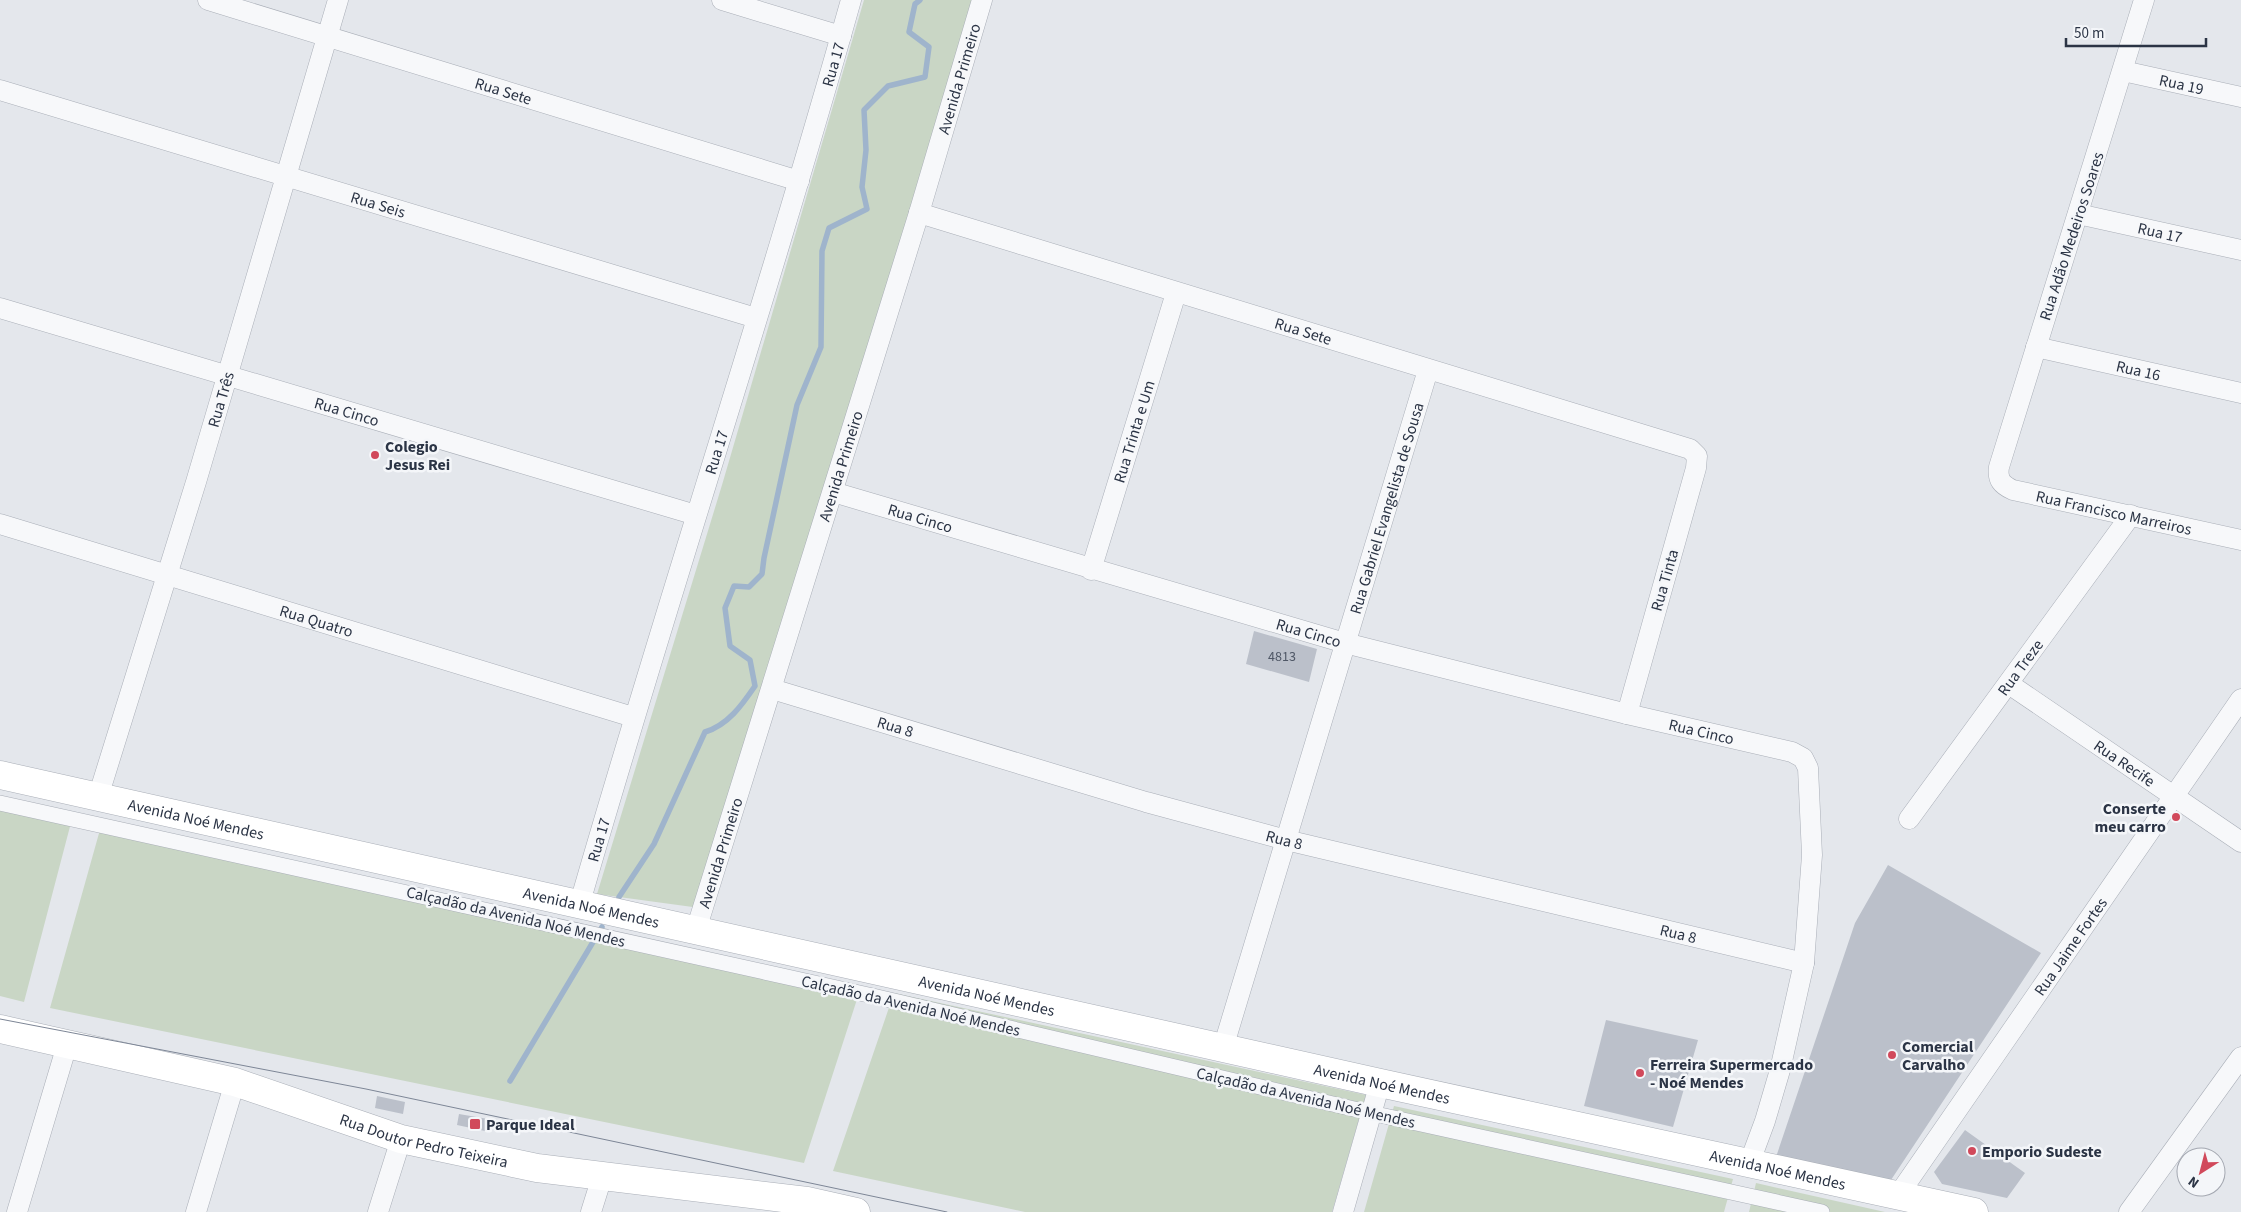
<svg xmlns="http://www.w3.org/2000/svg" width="2241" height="1212" viewBox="0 0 2241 1212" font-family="'Source Sans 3',sans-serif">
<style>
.green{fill:#c9d6c5}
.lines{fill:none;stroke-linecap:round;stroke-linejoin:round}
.stream{stroke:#9fb4cc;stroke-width:5.5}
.building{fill:#bbc0ca}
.pedestrian-casing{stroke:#a9aeb7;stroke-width:16}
.minor-casing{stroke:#a9aeb7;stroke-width:21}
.secondary-casing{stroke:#a9aeb7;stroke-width:29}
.pedestrian{stroke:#f7f8fa;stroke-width:15}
.minor{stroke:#f7f8fa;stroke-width:20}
.secondary{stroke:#fff;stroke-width:28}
.tram{stroke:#7d8696;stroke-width:1}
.poi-dot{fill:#d1495b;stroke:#f4f6f9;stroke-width:2}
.labels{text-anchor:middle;stroke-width:5;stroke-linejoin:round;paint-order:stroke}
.number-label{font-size:14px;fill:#4f5766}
.street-label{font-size:16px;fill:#2b3445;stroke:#f4f6f9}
.poi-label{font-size:16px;font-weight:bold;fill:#2b3445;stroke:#f4f6f9;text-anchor:start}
</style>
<rect width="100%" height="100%" fill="#e4e7ec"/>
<path class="green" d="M864 0H975L700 908 597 894 722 485Z
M0 797 73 815 24 1002 0 996Z
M103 819 861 987 804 1163 50 1008Z
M894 993 1366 1095 1332 1212H1025L833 1171Z
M1394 1106 1733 1179 1724 1212H1364Z
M1756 1183 1885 1212H1749Z"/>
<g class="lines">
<path class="stream" d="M619 897 654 844 705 732C728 725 742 705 755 686L750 660 730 646 725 608 734 586 749 587 762 574 764 558 797 405 821 347 822 251 829 228 867 209 862 187 866 150 864 110 888 86 925 77 929 47 909 32 915 4 920 0
M510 1081 602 927"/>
</g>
<path class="building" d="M1254 631 1317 649 1309 682 1246 664Z
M1888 865 2041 953 1889 1183 1776 1157 1855 923Z
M1606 1020 1698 1040 1673 1127 1584 1106Z
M377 1096 405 1102 403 1114 375 1108Z
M459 1114 488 1119 485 1131 457 1125Z
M1965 1130 2025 1173 2007 1198 1942 1184 1934 1172Z"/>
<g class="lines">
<g class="pedestrian-casing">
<path id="pedestrian" d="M0 803 873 996 1371 1113 1822 1212"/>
</g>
<g class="minor-casing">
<g id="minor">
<path id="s1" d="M208 0 799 181"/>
<path d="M722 0 841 36"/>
<path id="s2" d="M2144 0 1999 467C1997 480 2002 485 2013 490L2241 540"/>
<path id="s3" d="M2123 71 2241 97"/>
<path id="s4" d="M0 90 756 318"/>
<path id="s5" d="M919 213 1690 449 1697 456 1696 468 1627 714"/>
<path id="s6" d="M2078 214 2241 250"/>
<path id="s7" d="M0 308 696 515"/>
<path id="s8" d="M2036 347 2241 393"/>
<path id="s9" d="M833 492 1345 643 1627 714 1792 752 1803 758 1808 768 1812 855 1804 963 1780 1070 1765 1121 1749 1164"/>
<path id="s10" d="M0 524 633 717"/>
<path id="s11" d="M1091 570 1176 293"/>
<path id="s12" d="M2009 684 2241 842"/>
<path id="s13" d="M772 689 1146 802 1286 840 1804 963"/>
<path id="s14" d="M98 797 196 482 338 0"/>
<path id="s15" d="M1909 819 2131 515"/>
<path id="s16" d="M579 906C666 603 766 303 851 0"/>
<path id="s17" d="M696 930 919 213 982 0"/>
<path id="s18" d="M1223 1048 1428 370"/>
<path id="s19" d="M1899 1194 2241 699"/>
<path d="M17 1212 67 1045"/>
<path d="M196 1212 235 1082"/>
<path d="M378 1212 401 1139"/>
<path d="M591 1212 602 1177"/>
<path d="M1343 1212 1380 1083"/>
<path d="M2129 1212 2241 1057"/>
</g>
</g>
<g class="secondary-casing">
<g id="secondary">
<path id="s20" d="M0 775 1380 1083 1974 1212"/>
<path id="s21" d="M0 1029 235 1082 401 1139 537 1168 807 1201 856 1212"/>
</g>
</g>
<use href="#pedestrian" class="pedestrian"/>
<use href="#minor" class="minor"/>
<use href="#secondary" class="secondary"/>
<path class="tram" d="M0 1019 366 1089 947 1212"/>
</g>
<g class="poi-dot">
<circle cx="375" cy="455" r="5"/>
<circle cx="2176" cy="817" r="5"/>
<circle cx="1892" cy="1055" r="5"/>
<circle cx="1640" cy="1073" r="5"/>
<rect x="469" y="1118" width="12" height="12" rx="2.5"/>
<circle cx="1972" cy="1151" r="5"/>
</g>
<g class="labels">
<g class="number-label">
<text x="1282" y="661">4813</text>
</g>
<g class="street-label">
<text dy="6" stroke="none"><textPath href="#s16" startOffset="879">Rua 17</textPath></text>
<text dy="6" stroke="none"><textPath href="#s17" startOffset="891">Avenida Primeiro</textPath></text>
<text dy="6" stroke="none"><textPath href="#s3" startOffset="60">Rua 19</textPath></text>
<text dy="6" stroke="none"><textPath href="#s1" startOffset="309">Rua Sete</textPath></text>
<text dy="6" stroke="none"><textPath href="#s4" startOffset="395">Rua Seis</textPath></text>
<text dy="6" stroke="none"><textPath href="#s6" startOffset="84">Rua 17</textPath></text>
<text transform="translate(2071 236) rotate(-72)" y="6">Rua Adão Medeiros Soares</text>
<text dy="6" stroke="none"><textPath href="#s5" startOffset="402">Rua Sete</textPath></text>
<text dy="6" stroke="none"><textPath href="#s8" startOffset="105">Rua 16</textPath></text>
<text dy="6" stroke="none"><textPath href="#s14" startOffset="416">Rua Três</textPath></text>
<text dy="6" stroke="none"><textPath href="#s7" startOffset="362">Rua Cinco</textPath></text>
<text dy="6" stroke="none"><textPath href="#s11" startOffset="145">Rua Trinta e Um</textPath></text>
<text dy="6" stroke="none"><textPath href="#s16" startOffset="474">Rua 17</textPath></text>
<text dy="6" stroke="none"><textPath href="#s17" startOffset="486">Avenida Primeiro</textPath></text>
<text dy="6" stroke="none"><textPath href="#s18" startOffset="564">Rua Gabriel Evangelista de Sousa</textPath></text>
<text dy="6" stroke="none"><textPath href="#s2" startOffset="622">Rua Francisco Marreiros</textPath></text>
<text dy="6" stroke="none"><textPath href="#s9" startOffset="91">Rua Cinco</textPath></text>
<text transform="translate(1664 580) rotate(-74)" y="6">Rua Tinta</text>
<text dy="6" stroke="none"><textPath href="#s10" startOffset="331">Rua Quatro</textPath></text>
<text dy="6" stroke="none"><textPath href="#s9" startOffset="496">Rua Cinco</textPath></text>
<text dy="6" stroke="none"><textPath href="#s15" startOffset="188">Rua Treze</textPath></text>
<text dy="6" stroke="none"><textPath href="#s13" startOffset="129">Rua 8</textPath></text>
<text dy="6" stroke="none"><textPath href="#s9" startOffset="901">Rua Cinco</textPath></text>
<text dy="6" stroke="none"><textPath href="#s12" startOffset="140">Rua Recife</textPath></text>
<text dy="6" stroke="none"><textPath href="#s20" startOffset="201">Avenida Noé Mendes</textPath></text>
<text dy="6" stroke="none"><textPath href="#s13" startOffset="534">Rua 8</textPath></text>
<text dy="6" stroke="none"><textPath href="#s16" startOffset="69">Rua 17</textPath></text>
<text dy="6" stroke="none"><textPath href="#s17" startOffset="81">Avenida Primeiro</textPath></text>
<text dy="6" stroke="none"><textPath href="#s20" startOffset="606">Avenida Noé Mendes</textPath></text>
<text transform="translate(516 916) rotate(13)" y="6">Calçadão da Avenida Noé Mendes</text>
<text dy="6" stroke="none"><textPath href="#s13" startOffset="939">Rua 8</textPath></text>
<text dy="6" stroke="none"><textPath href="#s19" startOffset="301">Rua Jaime Fortes</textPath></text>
<text dy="6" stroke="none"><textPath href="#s20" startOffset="1011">Avenida Noé Mendes</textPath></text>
<text transform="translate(911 1005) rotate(13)" y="6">Calçadão da Avenida Noé Mendes</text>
<text dy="6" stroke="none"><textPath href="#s20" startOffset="1416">Avenida Noé Mendes</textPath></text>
<text transform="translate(1306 1097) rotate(13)" y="6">Calçadão da Avenida Noé Mendes</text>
<text dy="6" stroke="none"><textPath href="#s21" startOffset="439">Rua Doutor Pedro Teixeira</textPath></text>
<text dy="6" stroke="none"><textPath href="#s20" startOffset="1821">Avenida Noé Mendes</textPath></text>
</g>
<g class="poi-label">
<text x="385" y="452">Colegio<tspan x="385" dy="18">Jesus Rei</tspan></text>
<text x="2166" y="814" text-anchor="end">Conserte<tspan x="2166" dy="18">meu carro</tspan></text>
<text x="1902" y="1052">Comercial<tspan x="1902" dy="18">Carvalho</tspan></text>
<text x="1650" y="1070">Ferreira Supermercado<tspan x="1650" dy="18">- Noé Mendes</tspan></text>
<text x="486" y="1130">Parque Ideal</text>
<text x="1982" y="1157">Emporio Sudeste</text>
</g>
</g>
<g transform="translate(2201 1172) rotate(216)"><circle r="24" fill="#f4f6f9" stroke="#a4a8b1"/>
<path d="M0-4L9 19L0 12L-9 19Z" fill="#d1495b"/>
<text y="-8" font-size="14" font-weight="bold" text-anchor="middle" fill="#2b3445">N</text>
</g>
<path d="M2066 38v8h140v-8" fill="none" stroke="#2b3445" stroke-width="2.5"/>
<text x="2074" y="38" font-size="15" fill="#2b3445" stroke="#f4f6f9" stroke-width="4" paint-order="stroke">50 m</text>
</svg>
